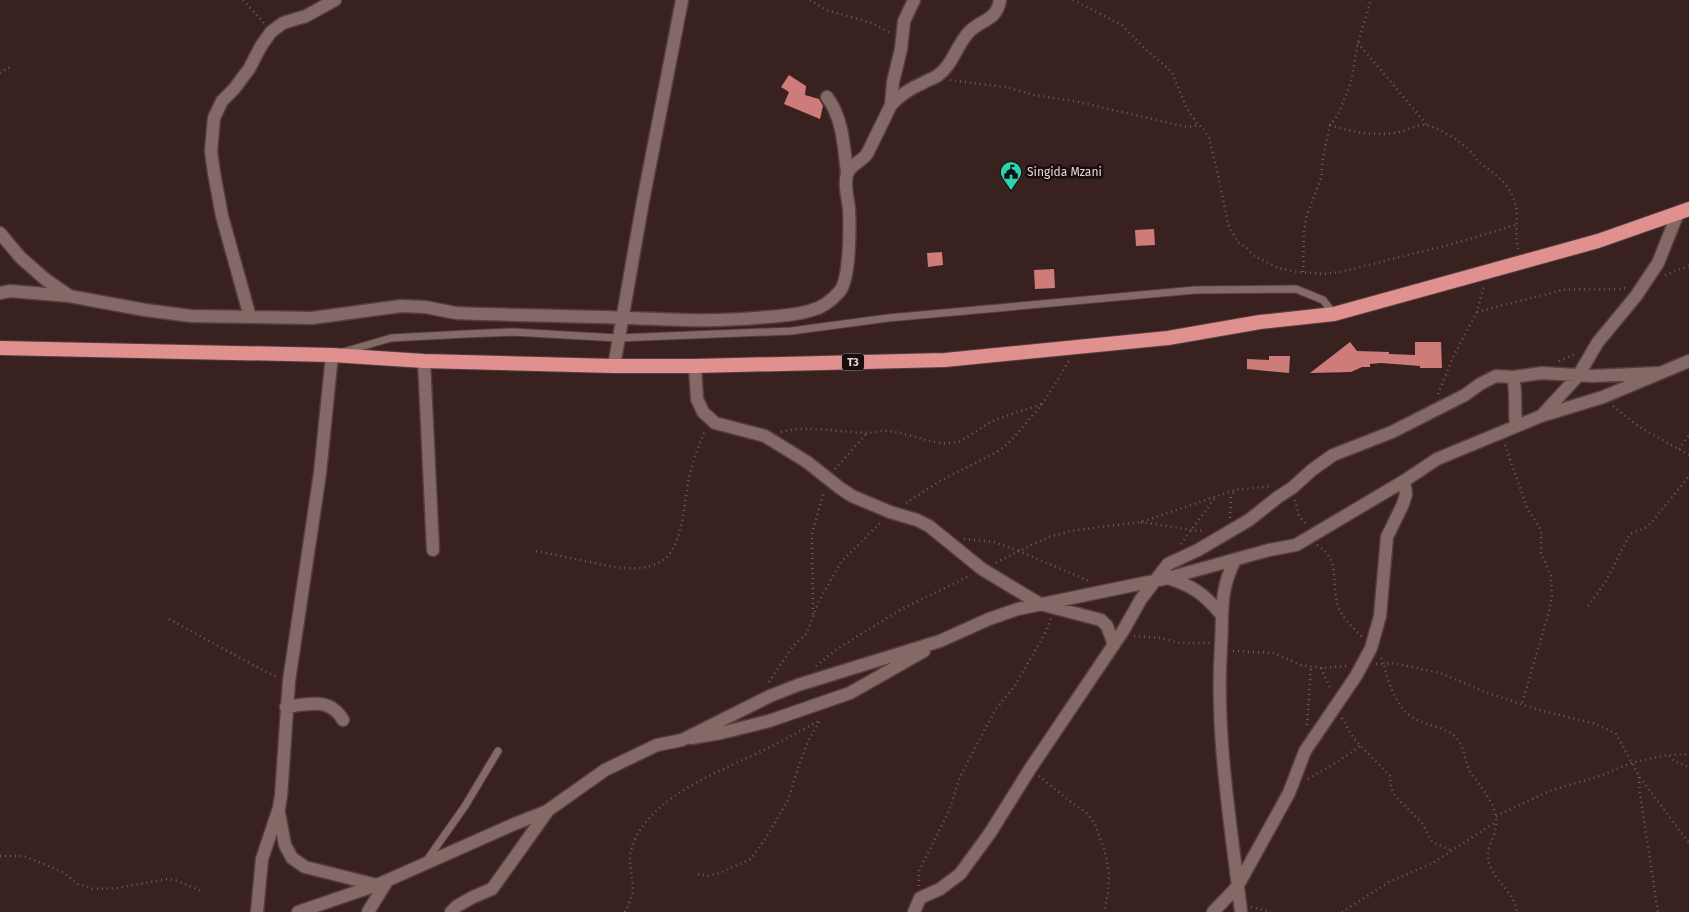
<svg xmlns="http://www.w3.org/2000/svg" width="1689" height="912" viewBox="0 0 1689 912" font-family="'Fira Sans',sans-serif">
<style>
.building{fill:#ce7c7a}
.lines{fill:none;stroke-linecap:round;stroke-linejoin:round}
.service-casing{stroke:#533f3f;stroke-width:9}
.minor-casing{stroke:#533f3f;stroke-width:15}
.trunk-casing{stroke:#533f3f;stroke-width:16}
.path{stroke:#725c5b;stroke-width:2.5;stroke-dasharray:1 4;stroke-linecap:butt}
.service{stroke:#856967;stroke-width:7}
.minor{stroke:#856967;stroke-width:12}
.trunk{stroke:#e0908e;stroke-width:14}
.labels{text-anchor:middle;stroke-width:5;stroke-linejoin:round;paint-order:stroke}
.shield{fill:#190e0e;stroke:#a89999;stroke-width:1}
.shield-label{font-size:11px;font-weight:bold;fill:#e6d5d4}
.poi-label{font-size:12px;fill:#e6d5d4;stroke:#190e0e;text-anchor:start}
</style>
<rect width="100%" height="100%" fill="#392120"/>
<path class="building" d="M789 75 806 86 805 95 819 99 823 106 820 119 784 104 789 92 781 87Z
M1154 229 1155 245 1136 246 1135 230Z
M942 252 943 265 928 267 927 253Z
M1054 269 1055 288 1035 289 1034 270Z
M1350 342 1357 351 1389 352V354L1415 355V342H1441L1442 368H1420V366L1381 363 1370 364V367H1362L1351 372 1310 373Z
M1269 356H1290L1289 373 1247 369V359L1269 360Z"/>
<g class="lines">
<g class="service-casing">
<path id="service" d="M343 352 391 338 465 334 513 332 618 338 791 331 888 318 1195 290 1296 289 1323 300 1334 314
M427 860 465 806 498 751"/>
</g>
<g class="minor-casing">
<path id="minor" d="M827 97C843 118 844 148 847 173
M891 105C900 95 911 88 923 83 927 80 933 79 937 76 953 65 956 46 969 32 981 19 997 21 1000 0
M0 233 20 257 45 279 68 295
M0 293 10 291 69 296 145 310 191 316 312 318 401 306 425 307 456 313C505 315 555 316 604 317 658 319 712 323 767 317 782 316 797 315 812 310 822 308 833 299 840 291 850 278 850 227 849 209 848 198 843 182 848 172 852 164 862 161 867 154L891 105 893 82 901 49 904 21 914 0
M250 317 222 216 214 173 211 151 214 118 222 101 234 89 249 69 261 46 271 32 283 23 306 16 335 0
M424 361 433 550
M614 366 643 201 682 0
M695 366 697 399 703 412 715 423 765 436 807 462 840 488 852 496 890 512 917 520 929 526 982 569 1040 604 1101 620 1107 626 1114 645
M1513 377C1517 393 1514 410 1516 426
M1543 414 1578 376 1598 342 1636 296 1658 263 1678 213
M1235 560C1219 591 1223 613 1221 646 1215 735 1231 824 1241 912
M1168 578C1193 586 1204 594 1221 614
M286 707C308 704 330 697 343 720
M691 738 721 733 769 721 850 693 924 651
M279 813 285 845 292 858 305 867 377 885
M257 912 262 859 279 808 281 796 289 681 320 473 332 355
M298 912 377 885 512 825 547 811 605 770 657 745 682 740 770 696 798 685 940 641 989 619 1018 609 1168 578 1269 550 1296 545 1404 481 1437 459 1541 416 1603 397 1689 361
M368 912 387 881
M451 912 457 906 473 897 492 889 547 812
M914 912 920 898 940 889 960 874 990 833 1030 769 1123 631 1141 599 1168 564 1198 550 1249 520 1278 497 1292 488 1312 470 1333 455 1392 432 1465 395 1480 384 1496 376 1513 377 1542 373 1593 376 1657 373
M1213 912 1237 887 1289 793 1305 751 1356 676 1371 648 1380 616 1387 537 1403 504 1406 494 1404 481"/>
</g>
<g class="trunk-casing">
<path id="trunk" d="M0 348 332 355 424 361 614 366H695L945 360 1168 338 1260 322 1334 314 1598 241 1689 209"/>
</g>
<path class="path" d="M243 0 264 23
M810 0 826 10 872 23 890 33
M1073 0 1122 25 1142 46 1172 72 1186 107 1198 125 1202 127 1209 138 1217 170 1228 224 1238 242 1247 248 1253 255 1278 268 1298 272 1322 274 1341 272 1448 245 1516 225
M1358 43 1427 125
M0 73 10 67
M950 80 1005 87 1034 95 1074 101 1187 127 1198 125
M1330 125C1352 132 1377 137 1399 132 1408 130 1415 125 1425 125 1436 126 1460 141 1468 149 1472 153 1475 157 1478 161 1492 173 1508 181 1514 200 1520 215 1514 233 1518 249
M1303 272 1304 230 1307 215 1321 178 1323 157 1330 125 1338 115 1351 82 1358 43 1371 0
M1665 275 1689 266
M1477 312 1562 290C1583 288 1605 291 1626 288
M1559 361 1577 353
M1438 394 1453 357 1477 312 1484 286
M1613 406 1638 426 1689 455
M781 432C808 425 838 432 866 433 873 433 881 430 889 431 912 433 938 449 961 441L992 421 1042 404
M1505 445 1528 510 1539 526 1541 531V553L1551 576 1552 596 1549 611 1522 704
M1679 449 1689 435
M835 469 867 433
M1295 500 1299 516 1306 524
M906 503 940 481 997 452 1011 441 1043 403 1069 361
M1230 518 1231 498 1235 490
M1141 522 1198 531 1205 530
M964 539 994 542 1019 551 1049 537 1070 531 1141 522 1235 490 1271 486
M1181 544 1215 498
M1317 545C1341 559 1331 584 1338 606 1342 618 1353 627 1362 637
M536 551 614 567C631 569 652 570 666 558 684 540 684 501 689 477 693 461 699 445 705 430
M996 563 1019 551 1089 581
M1588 606 1605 583 1630 534 1647 527 1652 522 1689 476
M813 614 812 533 824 492
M169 619 266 672 278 677
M1134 636 1160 638 1180 643H1210
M1233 651 1274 653 1301 665 1321 668 1347 666
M1381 658 1384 664 1393 663 1440 673 1485 692 1539 710 1596 724 1616 734 1639 776 1689 843
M1376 664H1384C1389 685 1397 712 1419 721 1433 727 1448 727 1459 741 1465 750 1465 763 1471 773 1481 788 1497 804 1496 823 1496 840 1484 846 1489 863 1496 883 1514 892 1517 912
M816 666 837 649 900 610 971 575
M1321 668 1331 690
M769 682 793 646 807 633 818 603 841 562 882 521
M1342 718 1354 739 1390 776 1391 788 1395 796 1422 823 1432 842 1453 851
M1307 725 1311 667
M1669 756 1674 761 1689 767
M1039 776 1072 803 1086 812 1095 824 1105 852 1109 873 1108 892 1104 912
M1639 777 1640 794 1658 912
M1308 779 1339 761 1360 746
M1496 816 1552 790 1600 776 1631 763 1667 755 1689 754
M0 856H24L63 872 78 884 93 889 117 888 168 879 178 881 203 892
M698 874 707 876 717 874 751 859 769 833 788 800 799 765 809 739 820 721
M919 886V871L949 811 960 777 995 710 1014 687 1047 630 1051 618
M1251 907 1271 912
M625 912C628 906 632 898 633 891 633 870 625 860 635 839 658 792 724 770 768 748 786 739 803 729 821 720
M1342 912 1389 882 1433 863 1497 821"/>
<use href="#service" class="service"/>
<use href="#minor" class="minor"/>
<use href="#trunk" class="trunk"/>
</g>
<defs>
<g id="civic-pin" transform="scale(1.125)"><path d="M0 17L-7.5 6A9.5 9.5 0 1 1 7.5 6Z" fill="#29d5ac" stroke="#190e0e"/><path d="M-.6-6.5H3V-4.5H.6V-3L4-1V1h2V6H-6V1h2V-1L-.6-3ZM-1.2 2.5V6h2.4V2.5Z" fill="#111"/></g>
</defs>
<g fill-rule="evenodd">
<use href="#civic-pin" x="1011" y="172"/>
</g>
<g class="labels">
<rect class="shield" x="842" y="353.5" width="22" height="17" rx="4"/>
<g class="shield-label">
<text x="853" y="366">T3</text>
</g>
<g class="poi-label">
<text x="1027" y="176">Singida Mzani</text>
</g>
</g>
</svg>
